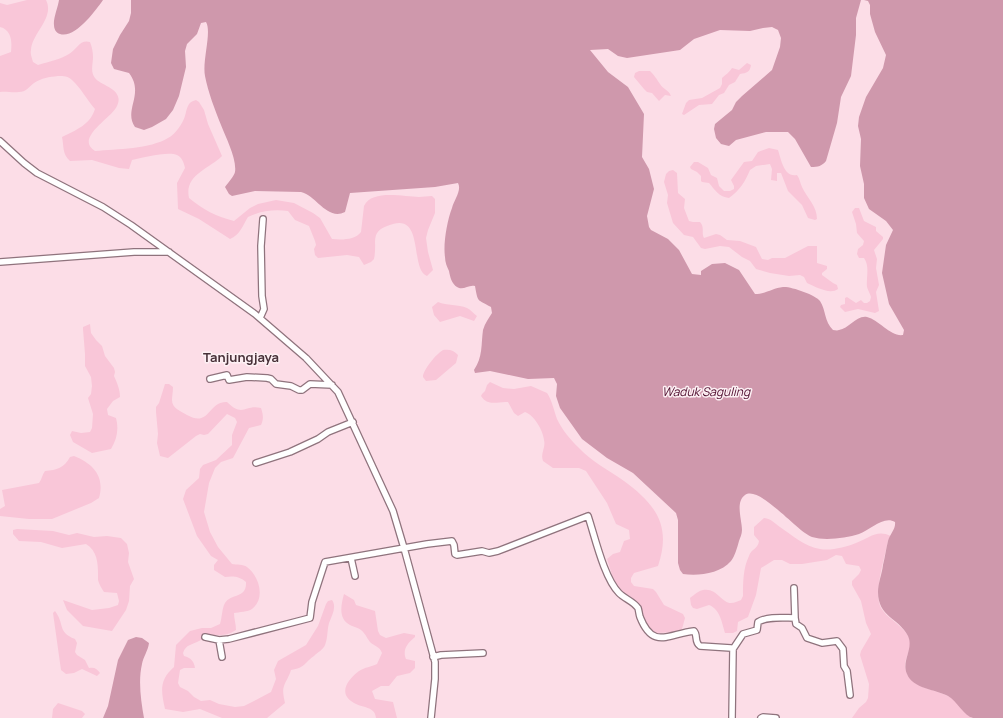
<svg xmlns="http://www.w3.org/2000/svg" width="1003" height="718" viewBox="0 0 1003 718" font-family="Manrope,sans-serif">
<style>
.green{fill:#f9c6d8}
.water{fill:#cf98ac}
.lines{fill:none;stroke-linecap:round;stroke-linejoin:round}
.street-casing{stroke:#8f737d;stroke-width:8}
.street{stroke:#fff;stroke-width:5.5}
.labels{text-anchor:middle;stroke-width:3;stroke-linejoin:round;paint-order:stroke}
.water-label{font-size:12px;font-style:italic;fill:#4f0d2e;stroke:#fdf0f4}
.quarter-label{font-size:13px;font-weight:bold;fill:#473038;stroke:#fdf0f4}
</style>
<rect width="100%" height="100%" fill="#fcdde7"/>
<path class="green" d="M27 0H46C55 18 32 33 31 50 30 54 32 58 33 62L38 65C48 62 61 59 69 54 77 49 80 39 90 42 92 47 93 52 93 57 93 64 90 72 95 78 101 86 125 89 117 106 112 118 74 138 95 151 117 149 150 149 168 138 175 135 183 123 185 116 187 109 187 102 196 100L199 102 204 110 208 124 222 156C209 169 184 175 189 198 204 210 215 216 234 221L250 208 258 204 276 200 294 203 313 213 320 218 332 239C342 240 355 240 361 232L364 206C372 189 404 197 419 197 423 197 427 196 432 196L435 199V213L428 230 426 238 428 252 433 270 427 276C410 270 424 215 393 224 368 231 378 240 374 259L371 262 364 265 359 257 347 255 318 258 315 255 314 249 316 245 315 241 309 226 295 220 288 211C274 209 260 211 248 217 243 225 240 235 230 239L227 237 199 219 178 209 177 183 185 168C184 163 182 157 177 155 168 151 142 158 132 160L129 169 119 168 92 160 70 161C62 154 64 146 62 137 76 130 90 125 95 109 87 100 81 88 72 80 68 76 64 76 58 76 49 77 42 78 34 83 29 87 26 92 19 92 12 93 6 91 0 92V56L11 52C12 42 12 30 0 27V3L7 5Z
M747 63 751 65C750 72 747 73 740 74L735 82 729 85 724 93 719 95 712 104 699 105 684 115 682 114 686 103 689 100 702 98 720 88 722 84V78C726 74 729 73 732 68L739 70Z
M639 71H650C655 76 656 78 660 84 663 89 669 90 671 96L665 95 659 101 652 93 647 92 644 89 634 77 635 73Z
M769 148 778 150C781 159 784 178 797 175 800 179 800 183 802 187 807 198 817 206 817 219L815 220 808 218 802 205 788 191 781 173H777V181L771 180 772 169 770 164 756 166 750 170C745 182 740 190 729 198 719 197 715 190 709 183L702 182 701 181V176L697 172 691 169 690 167 694 162H698L708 168 711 175 717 178 719 186 724 191H730L734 189V186L731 180 744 162 752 161 758 152Z
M673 170 677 173 678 193 685 199 684 208 689 221 693 222H700C705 227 701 233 704 238L716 234 720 235 727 240 740 241 756 247 762 259 768 260 772 258H785L808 246H817V263L827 266V269L822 273V275L833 283 837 285 838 289C830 295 816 287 807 283L804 277 800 275 789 276 770 273 756 269 750 261 742 257 729 247 720 246 705 249 701 248 693 237 684 235 673 223 667 203 668 195 664 182 666 174 669 171Z
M855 208H859L864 221 876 227V231L883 237V239L874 250 877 259 876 268 879 285 876 292 879 311 875 313 858 309 845 312 840 307 841 305 845 304V298L847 297 856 303 861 300 864 303H867L870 301 871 297C870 294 868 290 867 287 866 278 870 266 864 258H859L857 254 858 249 863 245 864 241 857 233 856 224 852 212Z
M438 302C447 306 458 304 467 308 471 310 474 314 477 316L474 321 460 316 440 322 434 315 432 307Z
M90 324 91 333 96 340 102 346 105 356 114 368 115 372 114 376C117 383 120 389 120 397L113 401 107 409 108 415 116 418C119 429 117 439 111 449L92 453 73 442 70 435 72 431 81 433 90 432 92 428 93 414 88 398 91 394 92 386 91 377 85 366V354L83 329V327Z
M443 350C449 349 454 350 458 355L456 363 436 380 426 381 423 377C423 370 436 354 443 350Z
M490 382 503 388 514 389 531 386 547 393C552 400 554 411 557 419 562 430 571 440 579 448 592 462 609 470 624 481 655 504 672 525 658 566L634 573 631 578V582L634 586 653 589 656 592 664 605 683 614 685 618 682 629 679 632 656 633 652 632 648 627 640 608 621 592 613 578 607 559 613 554 620 552 624 541 630 539 629 530 616 524 607 503 586 471 579 468H553L543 461C540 453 546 448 544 440 543 430 534 415 525 412L518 416 514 413 508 402C498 401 488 407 481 396L482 394 485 391 487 385Z
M165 384H169L173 387C173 392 172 396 172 400 172 408 180 411 187 415 210 428 208 401 227 402 243 418 245 404 261 408 263 414 264 419 261 425L249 428 233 458 221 462 215 468 209 483 204 512 210 532 218 547 232 564C237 565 243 564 247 567 259 576 266 598 252 609 248 612 239 612 234 613 234 619 236 624 236 630 226 637 217 635 206 634 204 636 202 640 199 641 192 645 186 644 183 653L184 656C191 658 194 661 195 668H184L180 670 178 683 180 687 188 691 194 697 201 701 210 700 219 704 235 707 244 706 252 702 271 692 276 679 274 670 278 661 306 645 318 626 326 604 328 601 332 600C337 607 332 615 329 623 327 630 328 638 325 645 323 650 318 652 314 656 304 663 305 668 291 670 289 677 286 680 284 686 282 691 284 698 285 703L267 718H222L200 709 183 712 165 709C161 691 159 680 174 667L176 645 190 631 202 628H211L220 624C222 618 222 608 225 603 231 593 247 599 246 582 239 576 233 576 225 577L214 570V565L218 560 211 556 197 536 183 499 186 490 199 478 200 469 203 465 216 460 232 445V435L237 422 235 418 227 414 208 434 204 435 200 434 196 436 168 458 160 456 157 443 158 434 156 412V407L159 403Z
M74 456C94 464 105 477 99 498L91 503 52 519H29L0 516V509L5 506 2 490 39 483C42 479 42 475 45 471 57 470 64 468 70 457Z
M764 518C772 519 774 523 780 527 792 535 805 547 820 549 831 551 846 547 856 543 869 538 877 529 891 536L888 541C885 557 873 594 881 608 887 618 900 624 907 634 915 646 905 655 905 666 907 690 938 688 953 699 960 703 964 712 972 718H852L859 708 866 702 868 698 869 684 860 655 861 651 871 634 866 623 861 601 852 585V581L859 574 861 570 859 566 846 564 842 556 836 555 827 560 802 564H790L782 560H774L761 568 756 595 748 617 738 622 737 631 733 633H725C722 623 720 609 709 605L697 609 693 608 691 605 690 598C694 595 698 591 703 590 716 587 722 603 731 603 734 603 738 601 741 600L743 596C743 583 743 568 749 556 751 549 758 549 759 541L754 535V527Z
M17 529 53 531 69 535 77 533 94 537 107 536 121 538 127 544 129 553 128 562 134 579 130 586 129 601 126 610 112 631 83 626 67 610 63 600 92 610 109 608 118 605 119 601 117 593 104 592C102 589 99 584 98 580 98 567 99 552 86 544L62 548 41 542 19 541 13 534V530Z
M344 594 354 600 356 605 375 611 378 631 380 635 386 638 404 633 415 635V637C408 643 402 649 406 659L415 661V668L410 673 397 676 389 686H381L372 691 375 699 393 702 397 718H376C375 706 362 708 354 703 337 694 348 679 359 671 365 667 371 667 377 664L382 653C380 647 375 646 371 643 367 639 366 634 361 630 357 627 354 627 350 625 338 619 341 605 344 594Z
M55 611C65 624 57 632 75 639L77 643 75 652 77 655 85 660 89 668C95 667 97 669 100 673L97 676 82 669 74 673 66 674 61 670 53 613Z
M58 703 82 711 85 714 82 718H52L53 709Z"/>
<path class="water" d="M59 0H103C96 10 75 39 60 34 56 33 54 29 54 25 53 19 58 7 59 0Z
M131 0H861L856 18V35L851 76 841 97 837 123 826 161C822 166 818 167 811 167L795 139 788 132H766L736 140 729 146 721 144 716 138 714 129 715 124 732 110 736 102 742 96 772 70 780 47 781 38 778 30 772 27 763 28 750 31 720 30 694 39 680 50 627 58 618 56 608 49 590 50 608 72 628 87 644 114 642 157 649 169 654 189 647 216 649 227 651 230 668 239 679 250 692 274 701 275V271L712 264 725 263 739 270 755 294C766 294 773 288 783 287 790 286 816 295 820 301 826 310 824 321 833 330 835 330 837 331 839 330 849 329 856 315 867 317 879 320 891 337 903 335L904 330 889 304 882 273 886 245 893 230 886 221 869 209 864 198V184L860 166 861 139 858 126 859 117 866 97 883 68 886 55 875 32 870 14V5L868 1 864 0H1003V718C995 718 980 718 973 718 964 716 957 701 948 696 935 689 913 689 907 674 901 661 914 649 908 636 899 618 878 617 878 592 878 583 882 574 883 565 885 557 886 549 888 541 890 534 896 529 895 522 884 515 870 530 859 534 846 538 825 541 812 537 796 531 760 485 745 495 735 502 742 520 742 530 742 534 740 538 739 541 737 548 735 556 731 561 720 574 698 576 683 574L680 570 678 563V520L676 513 633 473 607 458 582 439 560 408 556 396 557 384 554 378 528 379 490 371 475 373 474 370C483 357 481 344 483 330 485 323 489 318 492 313L491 307C477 299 478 303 475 286 469 284 463 291 457 287 452 284 450 277 449 271 447 267 445 262 445 257 443 244 447 221 452 208 454 200 462 190 458 183L435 187 350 193 345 212C327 221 316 195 301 192L255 191 232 196 229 194 225 187C228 183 234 176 235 172 237 159 226 138 221 125 215 110 208 92 205 76 202 61 212 32 206 22L201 23 197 34 187 44 185 51 186 67 179 96 173 110 166 119 152 127 144 130 135 127C123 110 145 94 129 73L114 69 111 63 113 49 120 35 129 21 131 13Z
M136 637 142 638 149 643C148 651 143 657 142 664 138 681 141 701 144 718H103L108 706 118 660 128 640Z"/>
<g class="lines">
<g class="street-casing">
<path id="street" d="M0 141 24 163 37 173 103 207 131 225 255 314 306 358 338 392 393 511 404 548 435 662V679L431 718
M0 262 134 252H169
M260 318 264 309 262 296 261 246 263 219
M210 379 227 375 229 380 247 377 267 378 271 379 276 384 291 386 299 390H302L310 384 332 385
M256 463 290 452 318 439 328 432 353 422
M351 558 355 576
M794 588 795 618
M205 637 219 640 229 639 310 618 312 602 325 562 427 544 452 541 454 545 455 554 457 555 482 551 489 553 498 551 588 516C595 537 604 578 619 593 625 599 633 601 638 608 639 611 639 614 640 617 653 650 668 634 694 631 698 635 694 642 700 646L731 648 733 649 732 718
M219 640 222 657
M733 649 743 634 757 630 758 622C768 616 784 618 795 618L796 624 802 628 807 638 822 643 837 641 843 649 844 666 847 671 850 695
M433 657 441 655 483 653
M761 718 763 717 776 718"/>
</g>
<use href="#street" class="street"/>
</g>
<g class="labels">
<g class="water-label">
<text x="706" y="396">Waduk Saguling</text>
</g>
<g class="quarter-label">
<text x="241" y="362">Tanjungjaya</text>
</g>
</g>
</svg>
